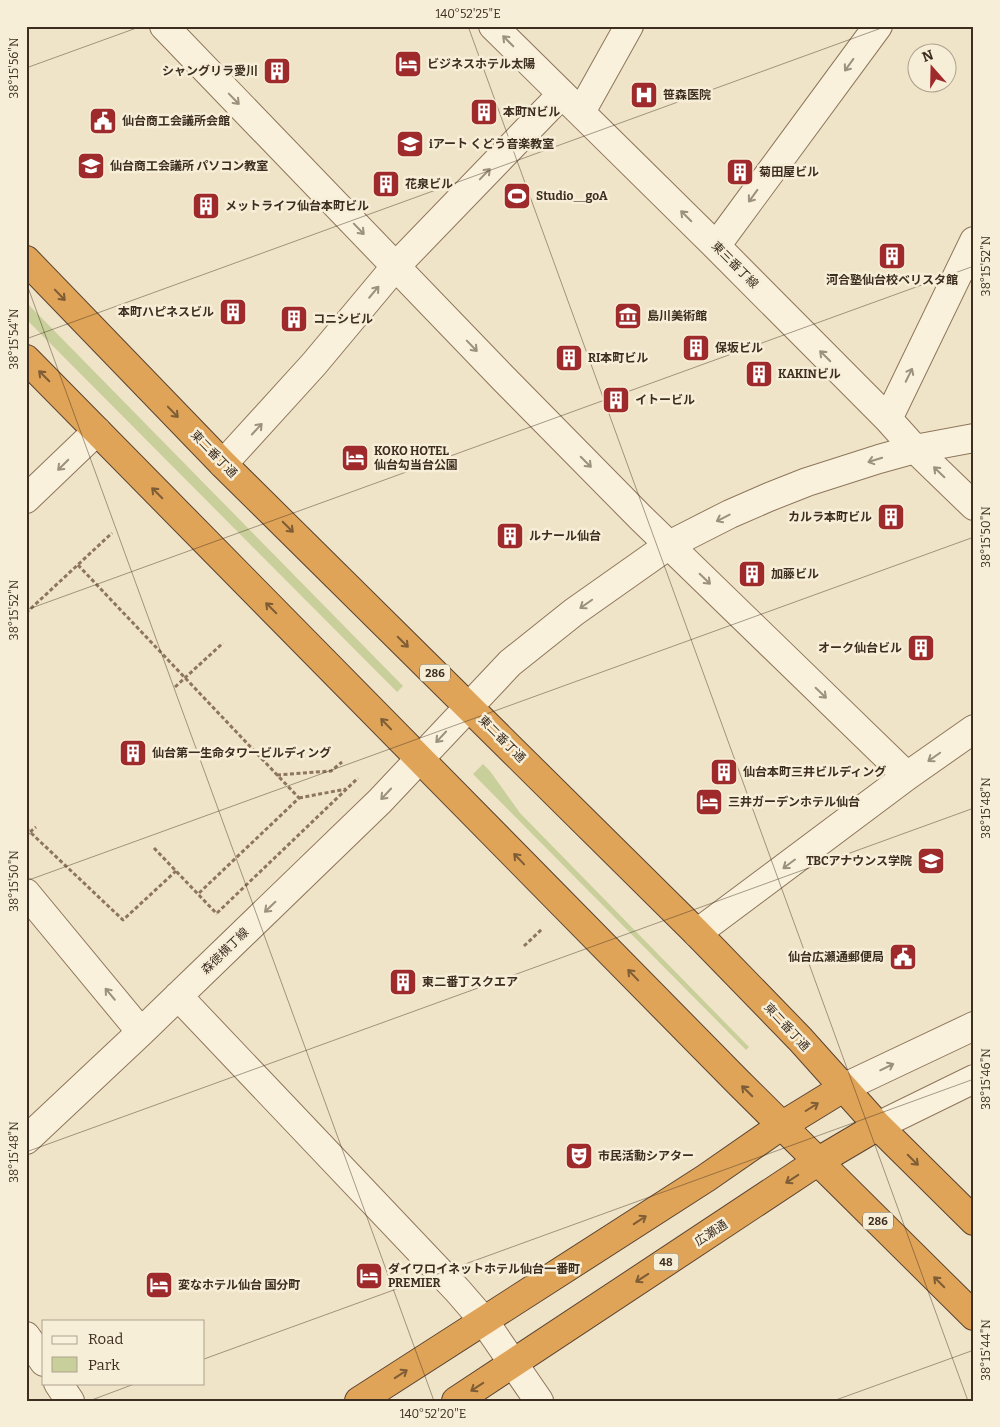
<svg xmlns="http://www.w3.org/2000/svg" width="1000" height="1427" viewBox="0 0 1000 1427" font-family="Bitter,'Noto Sans JP',serif">
<style>
.green{fill:#c9cf9b}
.lines{fill:none;stroke-linecap:round;stroke-linejoin:round}
.minor-casing{stroke:#8d765c;stroke-width:30}
.highway-casing{stroke:#5b4430;stroke-width:30}
.path{stroke:#8d765c;stroke-width:3;stroke-dasharray:4 2.5;stroke-linecap:butt}
.minor{stroke:#faf1dc;stroke-width:28}
.highway{stroke:#e0a458;stroke-width:28}
.oneway{stroke:#9c907e}
.oneway2{stroke:#7e5d36}
.ticks{fill:none;stroke:#3d2e20;stroke-width:1;stroke-opacity:0.45}
.labels{text-anchor:middle;stroke-width:5;stroke-linejoin:round;paint-order:stroke}
.shield{fill:#f7eed8;stroke:#756857;stroke-width:1}
.shield-label{font-size:11px;font-weight:bold;fill:#3d2e20}
.poi-label{font-size:12px;font-weight:bold;fill:#3d2e20;stroke:#f7eed8;text-anchor:start}
.street-label{font-size:12px;fill:#3d2e20;stroke:#f7eed8}
.neatline{fill:none;stroke:#3d2e20;stroke-width:2}
.ticks-label{font-size:12px;text-anchor:middle;fill:#3d2e20}
</style>
<rect width="100%" height="100%" fill="#f0e4c8"/>
<path class="green" d="M26 302 403 686 397 692 26 319Z
M483 764 490 771 520 813 749 1047 746 1050 473 774Z"/>
<g class="lines">
<g class="minor-casing">
<path id="minor" d="M164 26 505 380 641 518 907 776
M493 26 716 246 888 419 915 449 974 506
M581 112 629 26
M716 246 878 26
M888 419 974 241
M223 464 314 364 395 267 562 94
M26 499 97 431
M26 893 141 1032
M697 933 907 776 974 729
M178 996 458 1291 484 1321 539 1401
M843 1088 974 1026
M878 1126 974 1079
M26 1140 141 1032 380 801 510 663 574 612 669 545 730 514 769 497 807 482 879 459 915 449 974 438
M26 1336 44 1362
M58 1383 70 1401"/>
</g>
<g class="highway-casing">
<path id="highway" d="M26 260 223 464 697 933 800 1039 878 1126 974 1221
M26 359 738 1082 974 1316
M359 1401 706 1178 781 1126 843 1088
M456 1401 817 1162 878 1126"/>
</g>
<path class="path" d="M78 565 299 798 198 894
M26 613 112 533
M175 687 223 643
M277 775 331 771 342 762
M299 798 346 789
M26 827 30 832 36 827
M26 835 30 832 123 920 176 871
M154 848 217 914
M217 913 358 778
M524 946 542 929"/>
<use href="#minor" class="minor"/>
<use href="#highway" class="highway"/>
</g>
<defs><path id="oneway-shaft" d="M-6 0H5M1.5-3L5.5 0L1.5 3" fill="none" stroke-width="1.6" stroke-linecap="round" stroke-linejoin="round" transform="scale(1.25)"/></defs>
<g class="oneway">
<use href="#oneway-shaft" transform="translate(508 41) rotate(-135)"/>
<use href="#oneway-shaft" transform="translate(849 65) rotate(126)"/>
<use href="#oneway-shaft" transform="translate(234 99) rotate(46)"/>
<use href="#oneway-shaft" transform="translate(485 174) rotate(-46)"/>
<use href="#oneway-shaft" transform="translate(753 196) rotate(126)"/>
<use href="#oneway-shaft" transform="translate(686 216) rotate(-135)"/>
<use href="#oneway-shaft" transform="translate(359 229) rotate(46)"/>
<use href="#oneway-shaft" transform="translate(374 292) rotate(-50)"/>
<use href="#oneway-shaft" transform="translate(472 346) rotate(46)"/>
<use href="#oneway-shaft" transform="translate(825 356) rotate(-135)"/>
<use href="#oneway-shaft" transform="translate(909 375) rotate(-64)"/>
<use href="#oneway-shaft" transform="translate(257 429) rotate(-47)"/>
<use href="#oneway-shaft" transform="translate(875 460) rotate(163)"/>
<use href="#oneway-shaft" transform="translate(586 462) rotate(45)"/>
<use href="#oneway-shaft" transform="translate(63 465) rotate(135)"/>
<use href="#oneway-shaft" transform="translate(939 472) rotate(-136)"/>
<use href="#oneway-shaft" transform="translate(723 518) rotate(153)"/>
<use href="#oneway-shaft" transform="translate(705 579) rotate(44)"/>
<use href="#oneway-shaft" transform="translate(586 604) rotate(145)"/>
<use href="#oneway-shaft" transform="translate(821 693) rotate(44)"/>
<use href="#oneway-shaft" transform="translate(441 737) rotate(133)"/>
<use href="#oneway-shaft" transform="translate(934 757) rotate(145)"/>
<use href="#oneway-shaft" transform="translate(386 794) rotate(133)"/>
<use href="#oneway-shaft" transform="translate(789 864) rotate(143)"/>
<use href="#oneway-shaft" transform="translate(270 907) rotate(136)"/>
<use href="#oneway-shaft" transform="translate(110 994) rotate(-130)"/>
<use href="#oneway-shaft" transform="translate(887 1067) rotate(-26)"/>
</g>
<g class="oneway2">
<use href="#oneway-shaft" transform="translate(60 295) rotate(46)"/>
<use href="#oneway-shaft" transform="translate(44 376) rotate(-135)"/>
<use href="#oneway-shaft" transform="translate(173 412) rotate(46)"/>
<use href="#oneway-shaft" transform="translate(157 493) rotate(-135)"/>
<use href="#oneway-shaft" transform="translate(288 527) rotate(45)"/>
<use href="#oneway-shaft" transform="translate(271 608) rotate(-135)"/>
<use href="#oneway-shaft" transform="translate(403 642) rotate(45)"/>
<use href="#oneway-shaft" transform="translate(386 724) rotate(-134)"/>
<use href="#oneway-shaft" transform="translate(519 859) rotate(-134)"/>
<use href="#oneway-shaft" transform="translate(633 975) rotate(-134)"/>
<use href="#oneway-shaft" transform="translate(747 1091) rotate(-135)"/>
<use href="#oneway-shaft" transform="translate(812 1107) rotate(-32)"/>
<use href="#oneway-shaft" transform="translate(913 1160) rotate(45)"/>
<use href="#oneway-shaft" transform="translate(792 1179) rotate(147)"/>
<use href="#oneway-shaft" transform="translate(640 1220) rotate(-33)"/>
<use href="#oneway-shaft" transform="translate(642 1278) rotate(147)"/>
<use href="#oneway-shaft" transform="translate(939 1282) rotate(-135)"/>
<use href="#oneway-shaft" transform="translate(401 1374) rotate(-33)"/>
<use href="#oneway-shaft" transform="translate(477 1387) rotate(147)"/>
</g>
<path class="ticks" d="M468 26 968 1401M26 68 142 26M26 282 434 1401M26 339 887 26M26 610 974 266M26 881 974 537M26 1152 974 808M204 1359 974 1079M89 1401 137 1383M833 1401 974 1350"/>
<defs>
<g id="hotel-square" transform="scale(1.4375)"><rect x="-9" y="-9" width="18" height="18" rx="4" fill="#9e2a2b" stroke="#f7eed8"/><path d="M-6-4.5h1.5V1H6V5H4.5V3h-9V5H-6ZM-4 0a1.8 1.8 0 1 1 3.6 0ZM.5 0V-2.5h3Q6-2.5 6 0Z" fill="#fff"/></g>
<g id="building-square" transform="scale(1.4375)"><rect x="-9" y="-9" width="18" height="18" rx="4" fill="#9e2a2b" stroke="#f7eed8"/><path d="M-4-6H4V6H1V3H-1V6H-4ZM-2.5-4.3h1.7v1.8h-1.7ZM.8-4.3h1.7v1.8H.8ZM-2.5-1h1.7V.8h-1.7ZM.8-1h1.7V.8H.8Z" fill="#fff"/></g>
<g id="hospital-square" transform="scale(1.4375)"><rect x="-9" y="-9" width="18" height="18" rx="4" fill="#9e2a2b" stroke="#f7eed8"/><path d="M-5-5h3v3.5h4V-5h3V5h-3V1.5h-4V5h-3Z" fill="#fff"/></g>
<g id="civic-square" transform="scale(1.4375)"><rect x="-9" y="-9" width="18" height="18" rx="4" fill="#9e2a2b" stroke="#f7eed8"/><path d="M-.6-6.5H3V-4.5H.6V-3L4-1V1h2V6H-6V1h2V-1L-.6-3ZM-1.2 2.5V6h2.4V2.5Z" fill="#fff"/></g>
<g id="school-square" transform="scale(1.4375)"><rect x="-9" y="-9" width="18" height="18" rx="4" fill="#9e2a2b" stroke="#f7eed8"/><path d="M0-5L7-2L0 1L-7-2ZM-4 1L0 2.5L4 1V4Q0 6-4 4Z" fill="#fff"/></g>
<g id="stadium-square" transform="scale(1.4375)"><rect x="-9" y="-9" width="18" height="18" rx="4" fill="#9e2a2b" stroke="#f7eed8"/><path d="M0-5a6.5 5 0 1 0 0 10a6.5 5 0 1 0 0-10ZM-3.5-1.8h7v3.6h-7Z" fill="#fff"/></g>
<g id="museum-square" transform="scale(1.4375)"><rect x="-9" y="-9" width="18" height="18" rx="4" fill="#9e2a2b" stroke="#f7eed8"/><path d="M0-6L6-3V-2H-6V-3ZM-5-1h2V3h-2ZM-1-1h2V3h-2ZM3-1h2V3H3ZM-6 4H6V6H-6Z" fill="#fff"/></g>
<g id="theatre-square" transform="scale(1.4375)"><rect x="-9" y="-9" width="18" height="18" rx="4" fill="#9e2a2b" stroke="#f7eed8"/><path d="M-5-5.5Q0-4 5-5.5V0Q5 5 0 6Q-5 5-5 0ZM-3.3-2.5H-1v1.5H-3.3ZM1-2.5H3.3v1.5H1ZM-2.8 1Q0 5.5 2.8 1Z" fill="#fff"/></g>
</defs>
<g fill-rule="evenodd">
<use href="#hotel-square" x="408" y="64"/>
<use href="#building-square" x="277" y="71"/>
<use href="#hospital-square" x="644" y="95"/>
<use href="#building-square" x="484" y="112"/>
<use href="#civic-square" x="103" y="121"/>
<use href="#school-square" x="410" y="144"/>
<use href="#school-square" x="91" y="166"/>
<use href="#building-square" x="740" y="172"/>
<use href="#building-square" x="386" y="184"/>
<use href="#stadium-square" x="517" y="196"/>
<use href="#building-square" x="206" y="206"/>
<use href="#building-square" x="892" y="256"/>
<use href="#building-square" x="233" y="312"/>
<use href="#museum-square" x="628" y="316"/>
<use href="#building-square" x="294" y="319"/>
<use href="#building-square" x="696" y="348"/>
<use href="#building-square" x="569" y="358"/>
<use href="#building-square" x="759" y="374"/>
<use href="#building-square" x="616" y="400"/>
<use href="#hotel-square" x="355" y="458"/>
<use href="#building-square" x="891" y="517"/>
<use href="#building-square" x="510" y="536"/>
<use href="#building-square" x="752" y="574"/>
<use href="#building-square" x="921" y="648"/>
<use href="#building-square" x="133" y="753"/>
<use href="#building-square" x="724" y="772"/>
<use href="#hotel-square" x="709" y="802"/>
<use href="#school-square" x="931" y="861"/>
<use href="#civic-square" x="903" y="957"/>
<use href="#building-square" x="403" y="982"/>
<use href="#theatre-square" x="579" y="1156"/>
<use href="#hotel-square" x="369" y="1276"/>
<use href="#hotel-square" x="159" y="1285"/>
</g>
<g class="labels">
<g class="shield">
<rect x="420" y="664.5" width="30" height="17" rx="4"/>
<rect x="863" y="1212.5" width="30" height="17" rx="4"/>
<rect x="653.5" y="1253.5" width="25" height="17" rx="4"/>
</g>
<g class="shield-label">
<text x="435" y="677">286</text>
<text x="878" y="1225">286</text>
<text x="666" y="1266">48</text>
</g>
<g class="poi-label">
<text x="427" y="68">ビジネスホテル太陽</text>
<text x="258" y="75" text-anchor="end">シャングリラ愛川</text>
<text x="663" y="99">笹森医院</text>
<text x="503" y="116">本町Nビル</text>
<text x="122" y="125">仙台商工会議所会館</text>
<text x="429" y="148">iアート くどう音楽教室</text>
<text x="110" y="170">仙台商工会議所 パソコン教室</text>
<text x="759" y="176">菊田屋ビル</text>
<text x="405" y="188">花泉ビル</text>
<text x="536" y="200">Studio＿goA</text>
<text x="225" y="210">メットライフ仙台本町ビル</text>
<text x="892" y="284" text-anchor="middle">河合塾仙台校ベリスタ館</text>
<text x="214" y="316" text-anchor="end">本町ハピネスビル</text>
<text x="647" y="320">島川美術館</text>
<text x="313" y="323">コニシビル</text>
<text x="715" y="352">保坂ビル</text>
<text x="588" y="362">RI本町ビル</text>
<text x="778" y="378">KAKINビル</text>
<text x="635" y="404">イトービル</text>
<text x="374" y="455">KOKO HOTEL<tspan x="374" dy="14">仙台勾当台公園</tspan></text>
<text x="872" y="521" text-anchor="end">カルラ本町ビル</text>
<text x="529" y="540">ルナール仙台</text>
<text x="771" y="578">加藤ビル</text>
<text x="902" y="652" text-anchor="end">オーク仙台ビル</text>
<text x="152" y="757">仙台第一生命タワービルディング</text>
<text x="743" y="776">仙台本町三井ビルディング</text>
<text x="728" y="806">三井ガーデンホテル仙台</text>
<text x="912" y="865" text-anchor="end">TBCアナウンス学院</text>
<text x="884" y="961" text-anchor="end">仙台広瀬通郵便局</text>
<text x="422" y="986">東二番丁スクエア</text>
<text x="598" y="1160">市民活動シアター</text>
<text x="388" y="1273">ダイワロイネットホテル仙台一番町<tspan x="388" dy="14">PREMIER</tspan></text>
<text x="178" y="1289">変なホテル仙台 国分町</text>
</g>
<g class="street-label">
<text transform="translate(735 265) rotate(45)" y="4">東三番丁線</text>
<text transform="translate(214 454) rotate(46)" y="4">東二番丁通</text>
<text transform="translate(502 739) rotate(45)" y="4">東二番丁通</text>
<text transform="translate(225 951) rotate(-44)" y="4">森徳横丁線</text>
<text transform="translate(787 1027) rotate(47)" y="4">東二番丁通</text>
<text transform="translate(711 1233) rotate(-33)" y="4">広瀬通</text>
</g>
</g>
<rect width="1000" height="1427" fill="none" stroke="#f7eed8" stroke-width="55"/>
<rect x="42" y="1320" width="162" height="65" fill="#f7eed8" stroke="#ada18e"/>
<rect x="52" y="1336" width="25" height="8" fill="#faf1dc" stroke="#ada18e"/>
<text x="88" y="1344" font-size="15" fill="#3d2e20">Road</text>
<rect x="52" y="1357" width="25" height="15" fill="#c9cf9b" stroke="#ada18e"/>
<text x="88" y="1370" font-size="15" fill="#3d2e20">Park</text>
<g transform="translate(932 68) rotate(340)"><circle r="24" fill="#f7eed8" stroke="#ada18e"/>
<path d="M0-4L9 19L0 12L-9 19Z" fill="#9e2a2b"/>
<text y="-8" font-size="14" font-weight="bold" text-anchor="middle" fill="#3d2e20">N</text>
</g>
<rect x="28" y="28" width="944" height="1372" class="neatline"/>
<g class="ticks-label">
<text x="468" y="18">140°52'25"E</text>
<text transform="translate(14 68) rotate(-90)" y="4">38°15'56"N</text>
<text transform="translate(986 266) rotate(-90)" y="4">38°15'52"N</text>
<text transform="translate(14 339) rotate(-90)" y="4">38°15'54"N</text>
<text transform="translate(986 537) rotate(-90)" y="4">38°15'50"N</text>
<text transform="translate(14 610) rotate(-90)" y="4">38°15'52"N</text>
<text transform="translate(986 808) rotate(-90)" y="4">38°15'48"N</text>
<text transform="translate(14 881) rotate(-90)" y="4">38°15'50"N</text>
<text transform="translate(986 1079) rotate(-90)" y="4">38°15'46"N</text>
<text transform="translate(14 1152) rotate(-90)" y="4">38°15'48"N</text>
<text transform="translate(986 1350) rotate(-90)" y="4">38°15'44"N</text>
<text x="433" y="1418">140°52'20"E</text>
</g>
</svg>
